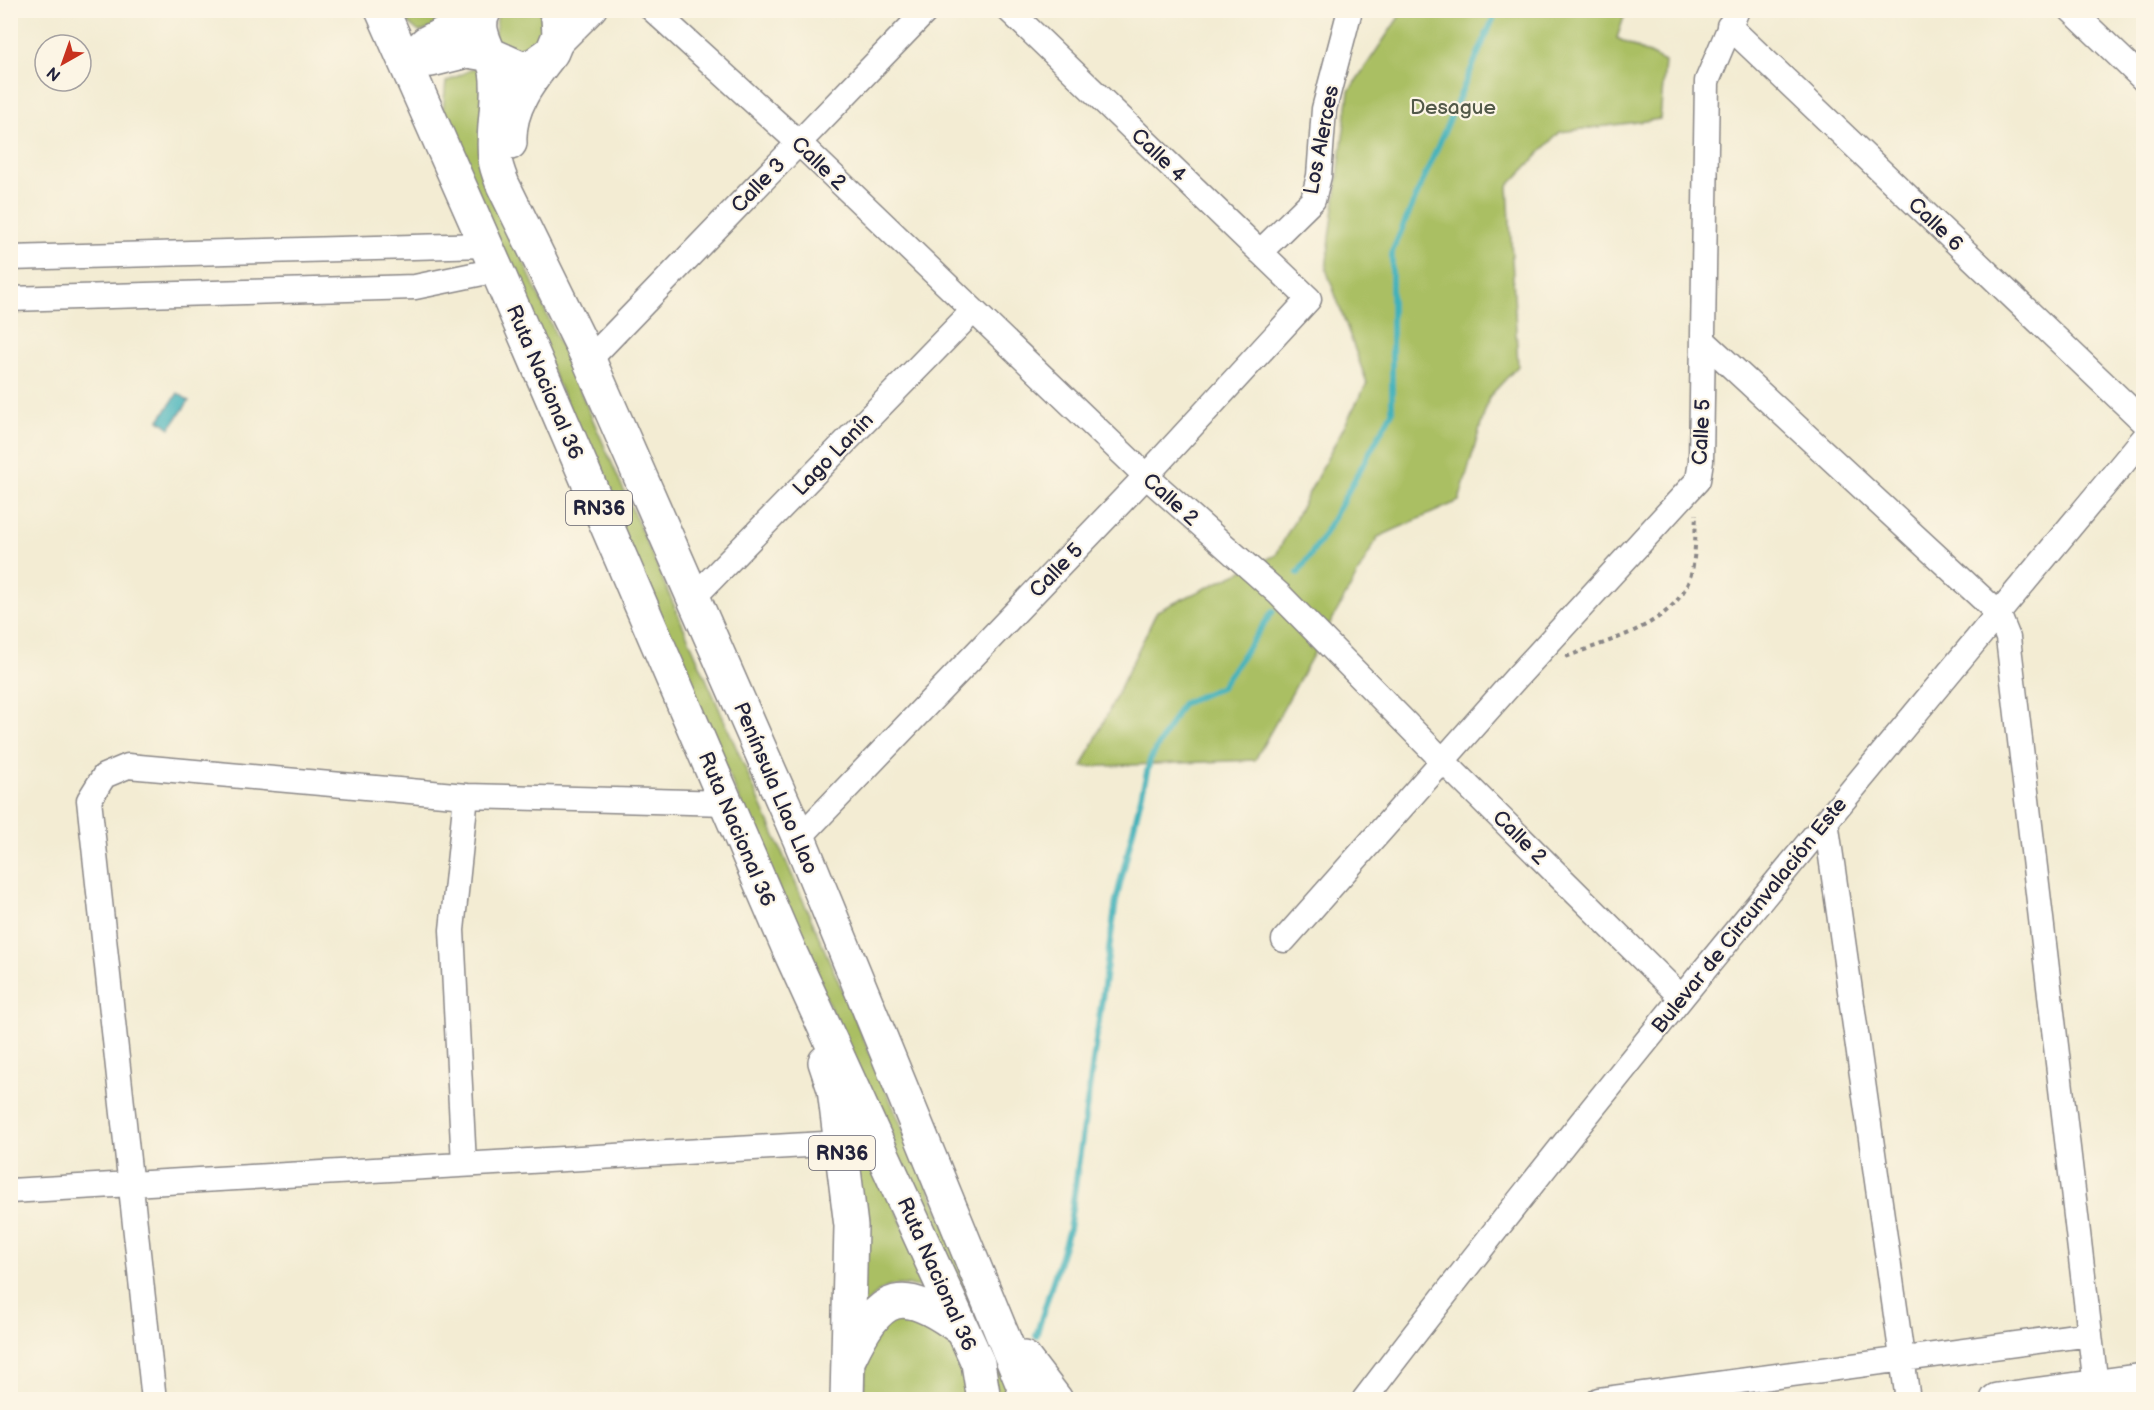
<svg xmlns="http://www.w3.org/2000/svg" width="2154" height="1410" viewBox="0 0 2154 1410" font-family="'Balsamiq Sans',sans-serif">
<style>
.green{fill:#aabf63;stroke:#66704f;stroke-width:1.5}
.water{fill:#41b1b9;stroke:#326a7a;stroke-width:1.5}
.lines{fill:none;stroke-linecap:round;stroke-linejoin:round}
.stream{stroke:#41b1b9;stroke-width:6}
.minor-casing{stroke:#8a8787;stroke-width:27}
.secondary-casing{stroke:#8a8787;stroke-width:36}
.trunk-casing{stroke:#8a8787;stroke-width:36}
.path{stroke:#8a8787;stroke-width:4;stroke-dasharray:4.5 4.5;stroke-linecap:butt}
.minor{stroke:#fff;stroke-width:24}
.secondary{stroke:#fff;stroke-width:33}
.trunk{stroke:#fff;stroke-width:33}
.labels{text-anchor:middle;stroke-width:4.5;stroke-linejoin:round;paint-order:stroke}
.shield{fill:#fcf5e5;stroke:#63616e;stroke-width:1.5}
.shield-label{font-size:20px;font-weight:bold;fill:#22223b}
.park-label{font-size:21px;fill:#525949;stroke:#fcf5e5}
.street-label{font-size:21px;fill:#22223b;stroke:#fcf5e5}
</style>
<rect width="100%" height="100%" fill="#fcf5e5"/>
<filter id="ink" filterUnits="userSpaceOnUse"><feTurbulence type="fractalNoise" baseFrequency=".0167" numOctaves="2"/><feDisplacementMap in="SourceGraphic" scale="12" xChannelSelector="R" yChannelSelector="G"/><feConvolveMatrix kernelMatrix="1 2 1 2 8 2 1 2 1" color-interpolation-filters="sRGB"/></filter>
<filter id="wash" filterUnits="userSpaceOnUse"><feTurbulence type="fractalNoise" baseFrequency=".008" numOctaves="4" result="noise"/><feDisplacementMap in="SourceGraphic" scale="24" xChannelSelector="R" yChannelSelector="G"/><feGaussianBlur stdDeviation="1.35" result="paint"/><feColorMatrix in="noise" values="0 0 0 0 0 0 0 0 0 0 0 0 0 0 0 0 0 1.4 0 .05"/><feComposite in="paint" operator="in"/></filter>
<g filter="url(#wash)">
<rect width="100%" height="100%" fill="#f3ecd3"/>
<path class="green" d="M398 11H451L439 26 419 32 401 17Z
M498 11H542L544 43 528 55 494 40Z
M1403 11H1626L1617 38 1665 62 1660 119 1560 132 1508 186 1518 366 1489 397 1459 501 1378 537 1255 760 1082 767 1157 611 1276 555 1367 383 1326 269 1349 91Z
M478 66 488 84 499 205 1021 1399H1001L442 118 446 82Z
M847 1094 930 1289C891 1281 884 1283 858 1313Z
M911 1312 939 1325 958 1352 967 1399 862 1400 868 1349 887 1321Z"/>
<path class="water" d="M178 393 189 401 170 428 159 420Z"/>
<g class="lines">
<path class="stream" d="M1298 573 1321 540 1392 412V252L1497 10
M1036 1336 1069 1229 1116 901 1150 760 1182 704 1221 687 1273 611"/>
</g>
</g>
<g filter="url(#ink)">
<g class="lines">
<g class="minor-casing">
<path id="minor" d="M653 10 799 143 1146 476 1279 594 1443 761 1680 996
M2071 10 2144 80
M1729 26 2144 422
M552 52 594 10
M1260 252 1313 200 1319 176 1324 109 1350 10
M10 258 486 245
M10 299 415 287 497 270
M1705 342 1998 613 2008 638 2096 1386
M589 360 927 10
M694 597 972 312
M1826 821 1908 1400
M799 838 1146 476 1309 299 1009 10
M1284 940 1516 678 1698 480 1701 461 1707 81 1737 10
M464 1164 452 930 466 796
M10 1191 841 1143
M154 1400 89 800 104 776 128 766 466 796 727 803
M1364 1400C1615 1071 1880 756 2144 438
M1599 1400 2090 1334"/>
</g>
<g class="secondary-casing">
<path id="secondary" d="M485 10C472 30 492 52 496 71 501 100 491 130 495 159 496 168 500 177 503 185L589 360 799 838 1029 1400
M412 56 426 43 482 14
M406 62 431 60 467 51 492 55 521 68 534 65 552 52 559 35 558 17 555 10
M510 143C508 106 531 79 552 52
M1024 1358 1056 1400
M1997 1400 2144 1380"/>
</g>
<g class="trunk-casing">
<path id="trunk" d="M382 10 497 270 791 954 978 1363 984 1400
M825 1062 834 1089 851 1226 847 1400
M850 1357C881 1291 903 1286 961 1329"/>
</g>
<path class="path" d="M1566 657C1613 638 1684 624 1693 565 1696 548 1695 530 1696 514"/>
<use href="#minor" class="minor"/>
<use href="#secondary" class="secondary"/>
<use href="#trunk" class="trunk"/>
</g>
</g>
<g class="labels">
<g class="shield">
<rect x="566" y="491" width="66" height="34" rx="4.5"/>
<rect x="809" y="1136" width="66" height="34" rx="4.5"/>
</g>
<g class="shield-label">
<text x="599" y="515">RN36</text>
<text x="842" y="1160">RN36</text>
</g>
<g class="park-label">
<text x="1453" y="114">Desague</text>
</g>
<g class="street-label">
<text transform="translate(1321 140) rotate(-79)" y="7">Los Alerces</text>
<text transform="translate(1159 155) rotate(44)" y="7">Calle 4</text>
<text transform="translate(819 163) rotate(44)" y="7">Calle 2</text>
<text transform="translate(758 185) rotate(-46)" y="7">Calle 3</text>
<text transform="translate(1936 224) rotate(44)" y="7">Calle 6</text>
<text transform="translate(545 382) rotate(67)" y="7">Ruta Nacional 36</text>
<text transform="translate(1701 432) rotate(-87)" y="7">Calle 5</text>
<text transform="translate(833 454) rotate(-46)" y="7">Lago Lanín</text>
<text transform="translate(1171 499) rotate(42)" y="7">Calle 2</text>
<text transform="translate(1056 570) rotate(-46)" y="7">Calle 5</text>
<text transform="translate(776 788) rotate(67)" y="7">Península Llao Llao</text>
<text transform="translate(737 829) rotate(67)" y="7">Ruta Nacional 36</text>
<text transform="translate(1520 837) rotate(45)" y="7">Calle 2</text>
<text transform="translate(1749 915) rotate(-51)" y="7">Bulevar de Circunvalación Este</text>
<text transform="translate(937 1274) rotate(66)" y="7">Ruta Nacional 36</text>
</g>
</g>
<rect width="2154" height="1410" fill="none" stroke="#fcf5e5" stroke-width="36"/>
<g transform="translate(63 63) rotate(220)"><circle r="28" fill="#fcf5e5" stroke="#a5a1a1" stroke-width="1.5"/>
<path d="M0-4.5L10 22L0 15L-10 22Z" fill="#c8321e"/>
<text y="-9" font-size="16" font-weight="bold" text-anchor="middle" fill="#22223b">N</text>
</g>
</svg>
